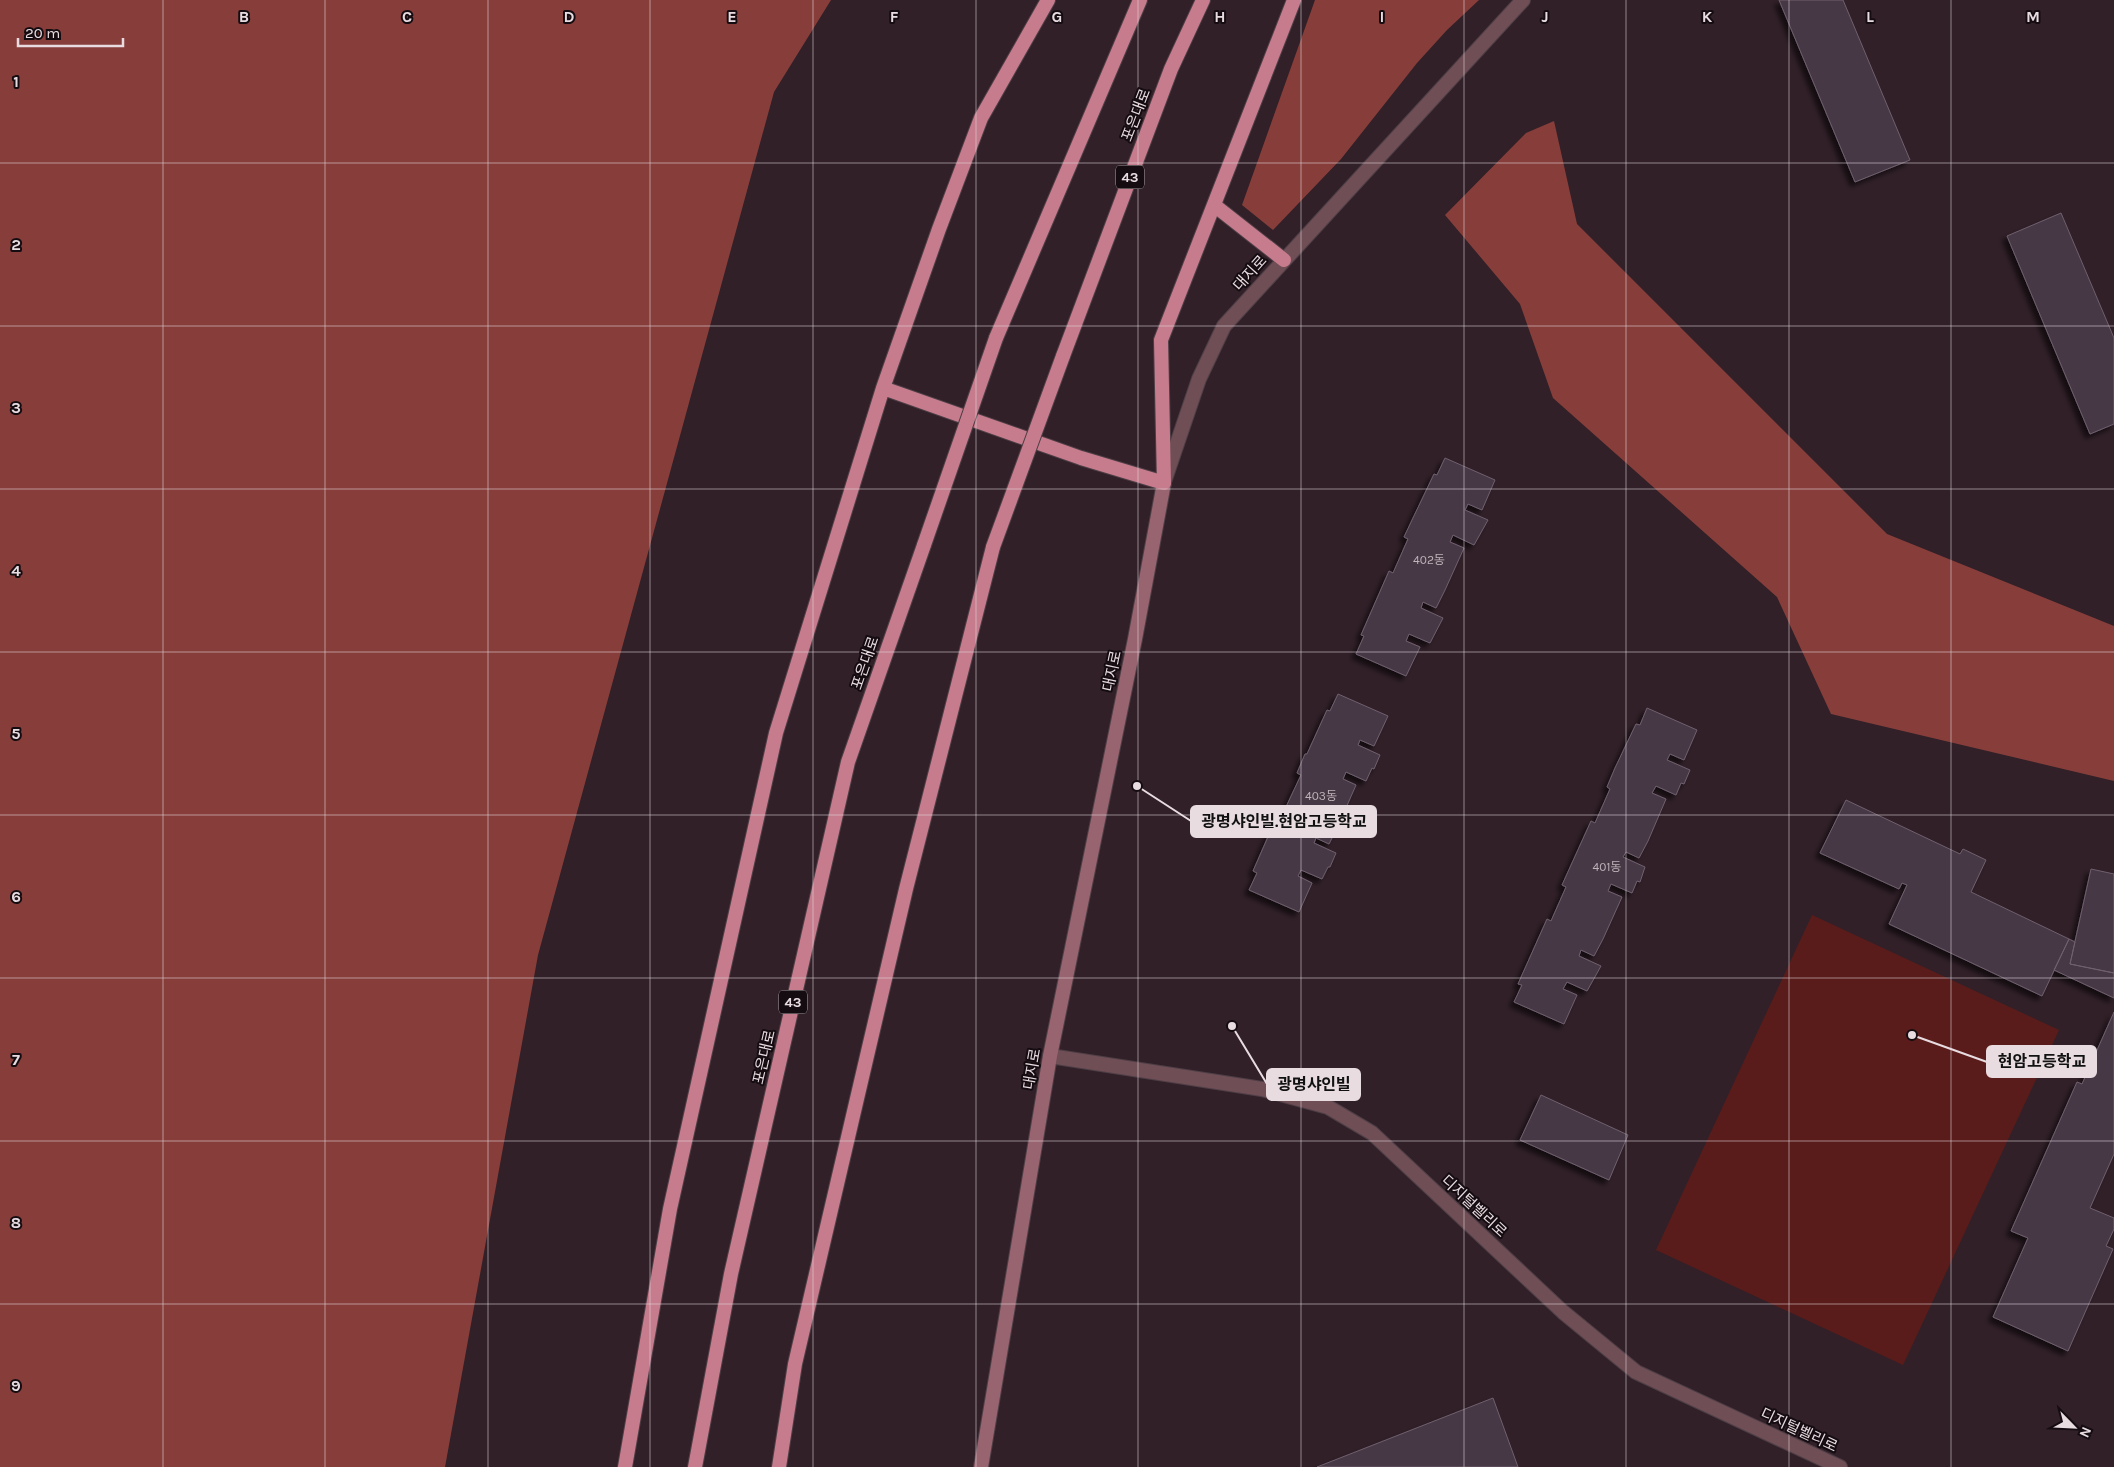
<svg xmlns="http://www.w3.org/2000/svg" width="2114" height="1467" viewBox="0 0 2114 1467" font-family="Karla,'Noto Sans KR',sans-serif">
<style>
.green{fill:#5a1c1b}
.forest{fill:#873e3a}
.building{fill:#463745;stroke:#70606f;filter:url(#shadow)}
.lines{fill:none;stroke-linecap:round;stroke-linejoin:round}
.tertiary-casing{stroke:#4e3e46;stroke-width:16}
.secondary-casing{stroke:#4e3e46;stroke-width:16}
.trunk-casing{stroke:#4e3e46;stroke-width:16}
.tertiary{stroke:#6f4e55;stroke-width:14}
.secondary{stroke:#98646f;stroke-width:14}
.trunk{stroke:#c67c8c;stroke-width:14}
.trunk-bridge-casing{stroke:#4e3e46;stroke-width:16;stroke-linecap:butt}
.trunk-bridge{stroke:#c67c8c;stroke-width:14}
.grid{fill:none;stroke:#e8dce1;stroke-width:1;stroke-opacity:0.55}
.labels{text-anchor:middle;stroke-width:4;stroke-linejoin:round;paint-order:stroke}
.number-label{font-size:12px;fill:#c0b3ba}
.shield{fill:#140c10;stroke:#a89ea2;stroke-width:1}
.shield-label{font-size:14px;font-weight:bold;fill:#e8dce1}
.street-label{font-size:15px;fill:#e8dce1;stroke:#140c10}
.grid-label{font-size:16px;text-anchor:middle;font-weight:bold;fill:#e8dce1;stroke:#140c10;stroke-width:4;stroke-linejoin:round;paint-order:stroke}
.leader{fill:none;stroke:#e8dce1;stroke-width:2}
.callout-dot{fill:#e8dce1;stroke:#140c10;stroke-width:2}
.callout{fill:#e8dce1;stroke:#e8dce1;stroke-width:2}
.callout-label{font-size:16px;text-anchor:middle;font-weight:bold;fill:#111}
</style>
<defs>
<filter id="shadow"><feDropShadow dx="-4.5" dy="4.5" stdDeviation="2.5" flood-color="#0009"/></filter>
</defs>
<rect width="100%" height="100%" fill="#312028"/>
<path class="green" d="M1812 915 2059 1030 1903 1365 1656 1250Z"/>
<path class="forest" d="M0 0H831L774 92 538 955 445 1467H0Z
M1315 0H1479L1447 30 1417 63 1341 159 1273 230 1242 205Z
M1554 121 1577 224 1887 534 2114 626V781L1831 714 1777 597 1553 398 1520 304 1445 215 1526 133Z"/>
<path class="building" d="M1779 0H1843L1910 160 1855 182Z
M2061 213 2114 338V424L2090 434 2007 236Z
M1445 458 1495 480 1482 510 1468 504 1465 510 1488 520 1474 545 1453 535 1450 542 1464 548 1445 590 1436 608 1423 602 1421 608 1443 618 1430 643 1409 634 1406 641 1420 647 1406 676 1356 654 1364 636 1361 635 1389 571 1393 573 1408 539 1404 537 1413 518 1434 474 1437 475Z
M1338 694 1388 716 1374 746 1360 740 1358 745 1380 755 1374 769 1372 768 1366 781 1346 772 1343 779 1356 785 1338 826 1329 844 1316 838 1314 843 1336 853 1330 867H1328L1322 879 1301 870 1298 876 1312 883 1299 912 1249 890 1257 873 1253 871 1281 807 1285 809 1301 775 1297 773 1305 754H1307L1327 710 1330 711Z
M1647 708 1697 730 1684 760 1670 754 1667 760 1690 770 1684 784 1681 783 1676 795 1656 786 1652 793 1666 799 1648 841 1639 858 1626 852 1623 857 1645 867 1640 882 1637 881 1632 893 1611 884 1608 891 1622 897 1603 939 1594 956 1581 950 1579 956 1601 966 1587 991 1567 982 1563 989 1577 995 1564 1024 1514 1002 1522 985 1518 984 1547 919 1551 921 1566 887 1562 885 1591 821 1595 823 1610 789 1607 787 1615 768 1636 724 1640 725Z
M1846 800 1960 854 1963 849 1986 860 1971 892 2069 939 2042 996 1889 924 1907 885 1902 883 1899 889 1820 853Z
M2091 869 2114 874V973L2070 964Z
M2069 939 2075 942 2070 964 2114 973V998L2054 970Z
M2114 1012V1154L2090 1208 2114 1218V1229L2106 1246 2113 1249 2068 1351 1993 1317 2028 1238 2011 1231 2077 1082 2082 1084Z
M1541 1095 1628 1135 1609 1180 1520 1140Z
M1493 1398 1518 1467H1317Z"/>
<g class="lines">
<g class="tertiary-casing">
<path id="tertiary" d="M1164 482 1199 379 1224 326 1523 0
M1050 1056 1262 1089 1328 1107 1372 1133 1563 1312 1636 1372 1840 1467"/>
</g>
<g class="secondary-casing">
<path id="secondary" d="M981 1467 1050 1056 1135 639 1164 483"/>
</g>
<g class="trunk-casing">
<path id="trunk" d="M1214 205 1284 260
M996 338 1140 0
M1063 356 1171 69 1203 0
M883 388 1081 458 1164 483 1161 340 1294 0
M625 1467 670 1209 776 733 883 388 939 229 981 118 1048 0
M695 1467 731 1274 848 762 924 545
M779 1467 795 1364 906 889 993 547"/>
</g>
<use href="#tertiary" class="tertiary"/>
<use href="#secondary" class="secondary"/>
<use href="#trunk" class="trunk"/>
<g class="trunk-bridge-casing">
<path id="trunk-bridge" d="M924 545 996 338
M993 547 1063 356"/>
</g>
<use href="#trunk-bridge" class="trunk-bridge"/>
</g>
<path class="grid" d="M163 0V1467M325 0V1467M488 0V1467M650 0V1467M813 0V1467M976 0V1467M1138 0V1467M1301 0V1467M1464 0V1467M1626 0V1467M1789 0V1467M1951 0V1467M0 163H2114M0 326H2114M0 489H2114M0 652H2114M0 815H2114M0 978H2114M0 1141H2114M0 1304H2114"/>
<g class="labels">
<g class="number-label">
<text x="1429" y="564">402동</text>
<text x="1321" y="800">403동</text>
<text x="1607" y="871">401동</text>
</g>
<g class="shield">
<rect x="1116" y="165.5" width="28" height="23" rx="4"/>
<rect x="779" y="990.5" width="28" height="23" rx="4"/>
</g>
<g class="shield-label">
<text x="1130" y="182">43</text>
<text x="793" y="1007">43</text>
</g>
<g class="street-label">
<text transform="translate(1136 115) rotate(-69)" y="5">포은대로</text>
<text transform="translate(1250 273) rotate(-48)" y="5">대지로</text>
<text transform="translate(865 663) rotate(-71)" y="5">포은대로</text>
<text transform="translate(1112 671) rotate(-78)" y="5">대지로</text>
<text transform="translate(764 1057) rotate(-77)" y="5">포은대로</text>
<text transform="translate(1032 1069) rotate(-80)" y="5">대지로</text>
<text transform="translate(1474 1206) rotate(43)" y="5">디지털벨리로</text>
<text transform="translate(1799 1430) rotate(25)" y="5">디지털벨리로</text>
</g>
</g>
<g class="grid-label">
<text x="244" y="22">B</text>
<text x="407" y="22">C</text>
<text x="569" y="22">D</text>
<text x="732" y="22">E</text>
<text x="894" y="22">F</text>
<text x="1057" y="22">G</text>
<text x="1220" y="22">H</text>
<text x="1382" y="22">I</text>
<text x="1545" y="22">J</text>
<text x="1707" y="22">K</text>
<text x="1870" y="22">L</text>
<text x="2033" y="22">M</text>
<text x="16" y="87">1</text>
<text x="16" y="250">2</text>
<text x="16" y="413">3</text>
<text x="16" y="576">4</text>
<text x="16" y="739">5</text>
<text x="16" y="902">6</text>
<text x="16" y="1065">7</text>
<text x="16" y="1228">8</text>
<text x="16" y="1391">9</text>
</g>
<path class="leader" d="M1137 786L1191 821M1912 1035L1987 1062M1232 1026L1267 1084"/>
<g class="callout-dot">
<circle cx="1137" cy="786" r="5"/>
<circle cx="1912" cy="1035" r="5"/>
<circle cx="1232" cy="1026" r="5"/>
</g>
<g class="callout">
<rect x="1191" y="806" width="185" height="31" rx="5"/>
<rect x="1987" y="1046" width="109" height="31" rx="5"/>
<rect x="1267" y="1069" width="93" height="31" rx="5"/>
</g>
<g class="callout-label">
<text x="1284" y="827">광명샤인빌.현암고등학교</text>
<text x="2042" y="1067">현암고등학교</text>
<text x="1314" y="1090">광명샤인빌</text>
</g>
<g transform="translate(2074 1427) rotate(114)" stroke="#140c10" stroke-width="4" paint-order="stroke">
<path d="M0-4L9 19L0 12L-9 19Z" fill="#e8dce1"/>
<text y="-8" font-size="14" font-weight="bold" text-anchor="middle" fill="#e8dce1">N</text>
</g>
<path d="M18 38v8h105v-8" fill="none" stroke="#e8dce1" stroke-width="2.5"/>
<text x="25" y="38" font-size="15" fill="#e8dce1" stroke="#140c10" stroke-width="4" paint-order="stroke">20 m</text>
</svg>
